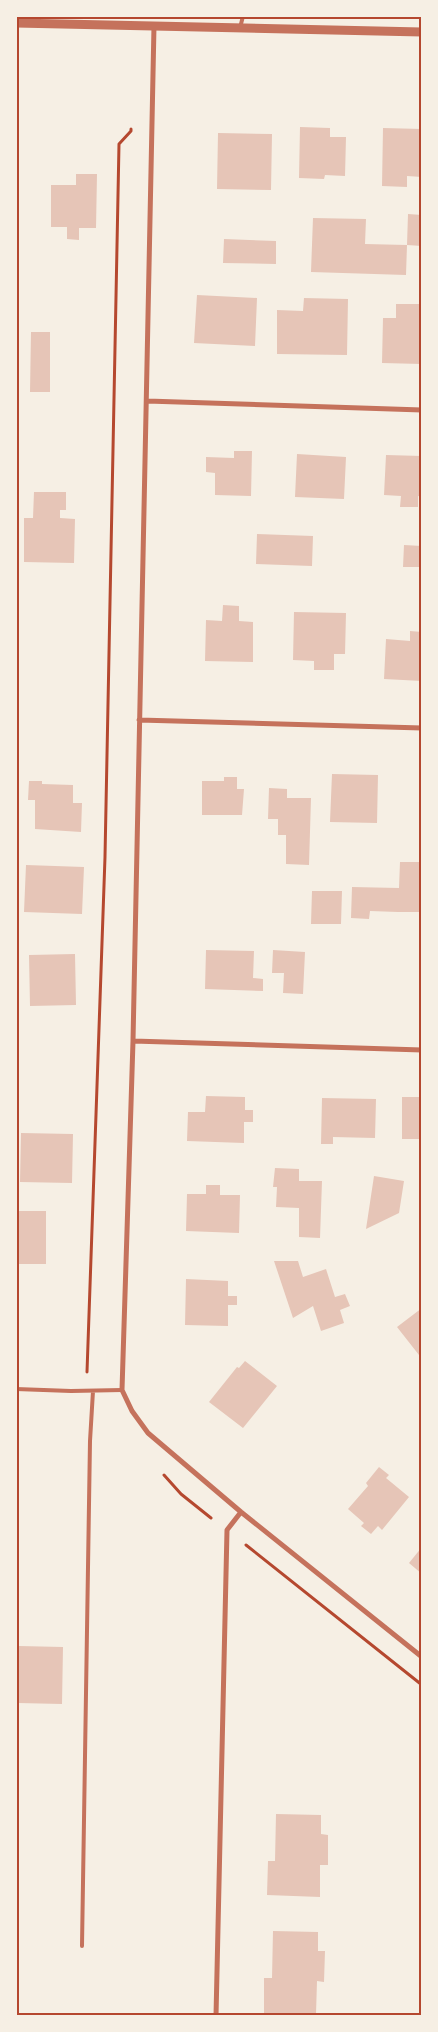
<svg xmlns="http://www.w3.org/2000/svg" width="438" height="2032" viewBox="0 0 438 2032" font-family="Overpass,sans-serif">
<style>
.building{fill:#e6c5b7}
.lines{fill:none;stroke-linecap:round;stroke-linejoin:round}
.path{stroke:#b5482f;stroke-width:3}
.service{stroke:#c5725c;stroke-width:4}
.minor{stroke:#c5725c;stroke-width:5}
.tertiary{stroke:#c5725c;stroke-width:9}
.neatline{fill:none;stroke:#b5482f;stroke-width:2}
</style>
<rect width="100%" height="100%" fill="#f6efe4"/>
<path class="building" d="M300 127 330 128V137H346L345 176 325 175 324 179 299 178Z
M383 128 422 129V177L407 176V187L382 186Z
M218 133 272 134 271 190 217 189Z
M76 174H97L96 228H79V240L67 239V227H51V185H76Z
M408 214 422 215V246L407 245Z
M313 218 366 219 365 244 407 245 406 275 311 272Z
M224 239 276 241V264L223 263Z
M197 295 257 298 255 346 194 343Z
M304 298 348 299 347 355 277 354V310L303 311Z
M396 304H421L422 364 382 363 383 318H396Z
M31 332H50V392H30Z
M234 451H252L251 496 215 495V473L206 472V457L234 458Z
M297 454 346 457 344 499 295 497Z
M386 455 422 456V497L418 496V507H400L401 496 384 495Z
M34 492H66V510H60V518L75 519 74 563 24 562V518H33Z
M257 534 313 536 312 566 256 564Z
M404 545 422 546V567H403Z
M223 605 239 606V621L253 622V662L205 661 206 620 222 621Z
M294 612 346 613 345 654H334V670H314V661L293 660Z
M410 631 422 632V681L384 679 386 639 410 641Z
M332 774 378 775 377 823 330 822Z
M224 777H237V789H244L242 815H202V781H224Z
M29 781H42V784L73 785V803H82L81 832 35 829V800H28Z
M269 788 287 789V798H311L309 865 286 864V835H278V819H268Z
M400 862H422V920H419V912H398L370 911 369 919 351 918 352 887 399 888Z
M26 865 84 867 82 914 24 912Z
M312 891H342L341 924H311Z
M206 950 254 951 253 978 263 979V991L205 989Z
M273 950 305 952 303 994 283 993 284 973H272Z
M75 954 76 1005 30 1006 29 955Z
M420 960H422V999H419Z
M206 1096 245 1097V1110H253V1122H244V1143L187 1141 188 1112H205Z
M402 1097H422V1139H402Z
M322 1098 376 1099 375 1138 333 1137V1144H321Z
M21 1133 73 1134 72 1183 20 1182Z
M275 1168 299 1169V1181H322L320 1238 299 1237V1208L276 1207 277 1187H273Z
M374 1176 404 1181 399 1213 366 1229Z
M206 1185H220V1195H240L239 1233 186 1231 187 1194H206Z
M16 1211H46V1264H16Z
M274 1261H298L303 1277 326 1269 335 1297 345 1294 350 1306 340 1310 344 1323 321 1331 313 1306 293 1318Z
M186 1279 228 1281V1296H237V1305H228V1326L185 1325Z
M422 1308V1353L419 1355 397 1327Z
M245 1361 277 1386 243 1428 209 1402 237 1367 239 1368Z
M379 1467 389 1475 386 1478 409 1497 382 1530 378 1526 371 1534 361 1526 364 1523 348 1509 368 1486 366 1483Z
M422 1547V1574L409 1563Z
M19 1646 63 1647 62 1704 18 1703Z
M276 1814 321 1815V1834L328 1835V1865H320V1897L267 1895 268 1861H275Z
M273 1931 318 1932V1951H325L324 1982 317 1981 316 2014 264 2013V1978H272Z"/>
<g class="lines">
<path class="path" d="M87 1372 105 857 119 144 131 131V129
M164 1475 181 1494 211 1518
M246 1545 422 1685"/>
<path class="service" d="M240 28 243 16
M16 1389 71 1391 122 1390
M82 1946 90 1441 93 1391"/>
<path class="minor" d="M154 26 133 1041 122 1390 132 1411 148 1433 241 1512 422 1657
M147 401 422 410
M139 720 422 728
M133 1041 422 1050
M216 2016 227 1530 241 1512"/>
<path class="tertiary" d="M16 23 422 32"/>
</g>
<rect width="438" height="2032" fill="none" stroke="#f6efe4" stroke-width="35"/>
<rect x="18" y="18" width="402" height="1996" class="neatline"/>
</svg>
